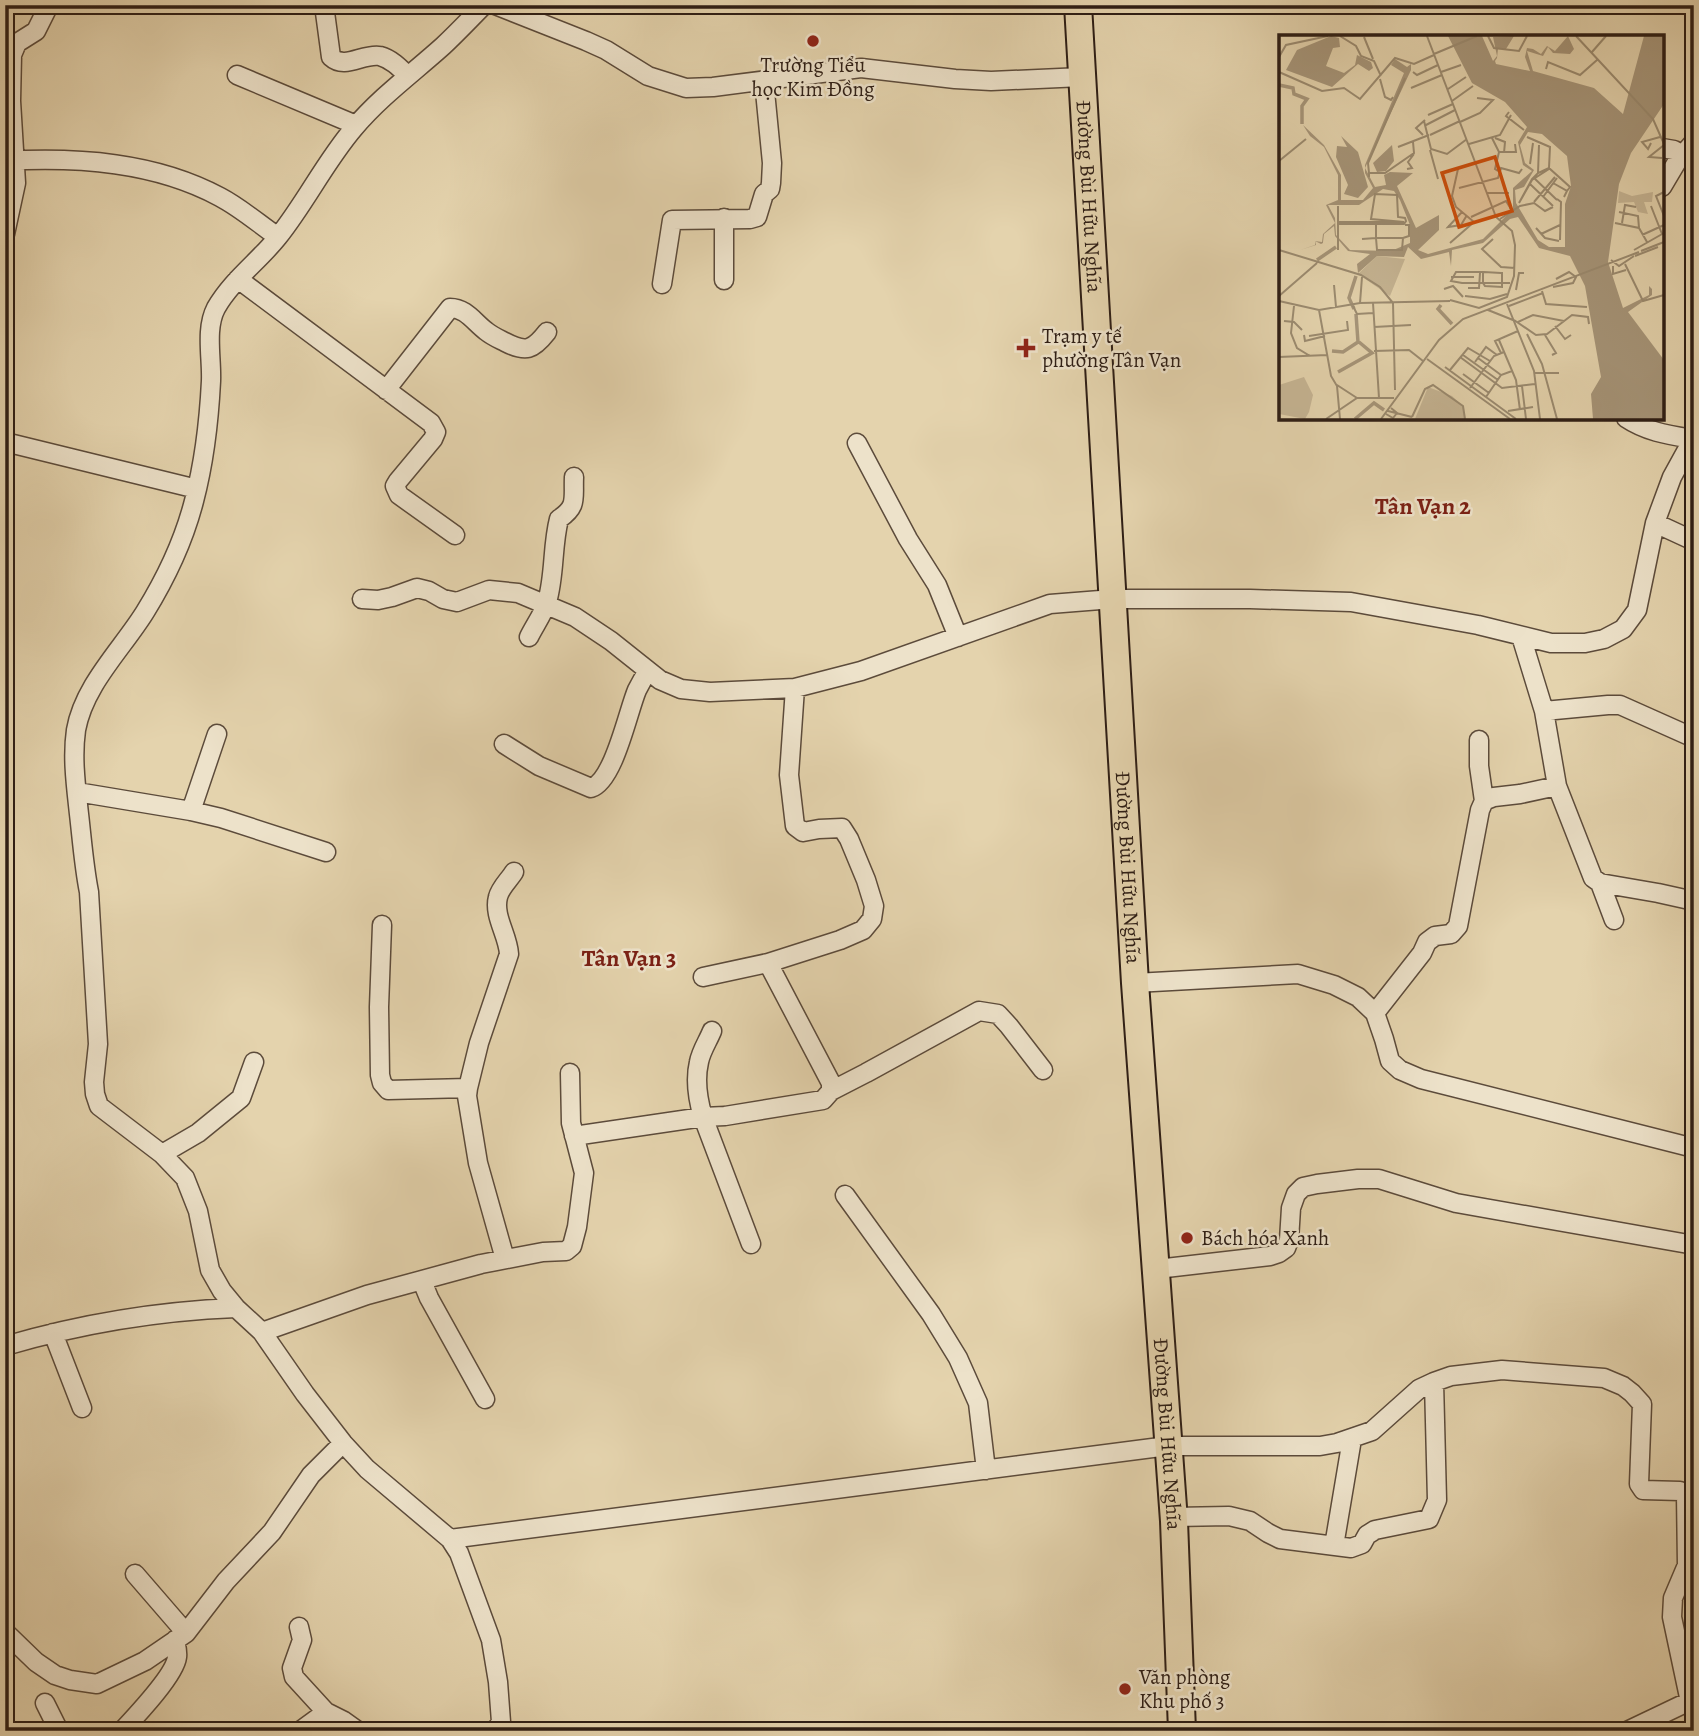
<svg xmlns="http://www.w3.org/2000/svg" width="1699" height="1736" viewBox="0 0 1699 1736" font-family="Alegreya,serif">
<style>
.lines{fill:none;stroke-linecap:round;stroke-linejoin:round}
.street-casing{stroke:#5c4b3b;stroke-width:21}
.primary-casing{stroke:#2e1e15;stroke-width:30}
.street{stroke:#ede2ca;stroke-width:18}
.primary{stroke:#e4d3ad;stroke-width:26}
.poi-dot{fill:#8f2418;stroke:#ede2ca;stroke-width:2.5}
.labels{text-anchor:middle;stroke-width:5;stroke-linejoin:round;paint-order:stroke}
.poi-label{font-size:21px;fill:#2e1e15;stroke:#ede2ca;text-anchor:start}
.street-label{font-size:21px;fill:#2e1e15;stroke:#ede2ca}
.quarter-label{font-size:24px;font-weight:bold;fill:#7a1f14;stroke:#ede2ca}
.inset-river{fill:none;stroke:#a69579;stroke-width:3.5}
.inset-road{fill:none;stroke:#9b8b70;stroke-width:2}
.view{fill:#cc500d;fill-opacity:0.15;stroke:#cc500d;stroke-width:3.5}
.inset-edge{fill:none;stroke:#2e1e15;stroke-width:3.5}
</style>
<rect width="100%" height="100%" fill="#e4d3ad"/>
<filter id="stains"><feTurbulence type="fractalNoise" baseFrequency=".00286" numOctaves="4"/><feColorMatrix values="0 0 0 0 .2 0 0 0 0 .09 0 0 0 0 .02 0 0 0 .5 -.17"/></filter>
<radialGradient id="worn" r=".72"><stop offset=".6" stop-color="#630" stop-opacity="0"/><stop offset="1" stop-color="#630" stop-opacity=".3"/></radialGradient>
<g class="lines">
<g class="street-casing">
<path id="street" d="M324 5 331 57C345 70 363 53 380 56 391 59 399 67 407 75
M484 5C470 19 457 33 443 46 413 73 380 97 354 128 325 162 306 202 278 237 259 261 232 280 216 308 205 329 212 358 211 381 209 421 204 463 194 501 184 540 166 578 145 612 122 649 84 685 76 730 72 758 76 786 79 814 82 840 84 867 89 892L98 1044 94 1082 95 1094 99 1106 162 1154 185 1178 198 1211 210 1270 222 1291 236 1308 262 1332 305 1394 343 1443 367 1469 450 1539 459 1553 491 1640 498 1682 501 1722 495 1731
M495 5 586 41 606 50 648 76 686 88 713 87 861 68 955 79 991 81 1082 77
M237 75 356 125
M1662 148 1674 150 1683 155
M5 161C78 157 155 162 220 197 241 208 259 224 278 237
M1662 187 1678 160 1694 142
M724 218V280
M5 234 16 183 11 101 12 55 17 43 36 31 49 5
M238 279 431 423 436 432 433 439 398 481 395 486 399 495 455 535
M662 284 672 220 750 219 757 217 764 194 770 189 771 183 772 163 764 81
M386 390 450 308C466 308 474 322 486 331 492 336 499 339 505 342 526 353 533 350 547 332
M1626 418C1647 432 1669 435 1693 439
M5 442 197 489
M857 443 908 539 937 585 958 637
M1655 523 1694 541
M362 599 378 600 392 597 417 588 429 591 443 599 457 602 489 590 518 593 575 617 611 641 660 680 681 689 710 692 795 688 861 671 1050 604 1113 599H1250L1351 602 1478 625 1551 643H1585L1604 639 1623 629 1637 610 1655 523 1672 477 1694 437
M1521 636 1544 711 1557 786 1593 878 1600 883 1614 920
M529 637C535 625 543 614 547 602 555 575 552 546 559 519 578 506 573 499 574 477
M1544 711 1608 705H1620L1694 738
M1479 740V766L1484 801
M504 744 539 766 591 788C614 781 628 711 637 690 640 684 644 677 648 671
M77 792 191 811 221 818 326 852
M191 811 217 734
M1600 883 1658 893 1694 901
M382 925 379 1007 380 1075 382 1083 388 1090 468 1088
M703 977 768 963 840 940 863 930 872 919 874 906 866 880 849 839 842 828 819 829 803 832 795 826 789 775 795 688
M1135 983 1298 974 1334 985 1358 997 1375 1013 1384 1039 1390 1061 1400 1070 1421 1079 1694 1148
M1375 1013 1422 953 1427 942 1435 936 1451 934 1458 926 1480 810 1484 801 1494 797 1520 794 1557 786
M831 1091 866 1073 979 1011 998 1014 1009 1026 1043 1070
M574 1136 703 1117C698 1100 695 1079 699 1062 701 1051 708 1041 712 1031
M162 1154 198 1133 241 1098 254 1062
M845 1195 931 1314 958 1358 978 1403 986 1470
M751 1244 703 1117 725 1116 823 1100 831 1091V1083L768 963
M505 1259 478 1163 467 1096 468 1088 479 1043 509 954C508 935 493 916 498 897 500 888 509 880 514 872
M1157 1269 1270 1256 1279 1253 1286 1248 1289 1240 1291 1208 1296 1194 1303 1187 1317 1184 1358 1179H1379L1456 1203 1694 1245
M422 1281 429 1298 485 1399
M262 1332 367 1295 481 1264 543 1252 566 1251 572 1246 577 1227 584 1173 571 1123 570 1073
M53 1333 82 1408
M5 1346C80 1324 159 1311 236 1308
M1174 1517 1229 1516 1250 1521 1268 1533 1280 1539 1351 1548 1362 1544 1367 1535 1375 1530 1429 1519 1437 1500 1434 1382
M450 1539 1168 1446H1320L1337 1443 1372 1431 1419 1389 1434 1382 1451 1376 1502 1370 1604 1378 1623 1386 1632 1393 1642 1404 1639 1484 1643 1490 1680 1491 1686 1495 1687 1565 1673 1598 1672 1617 1690 1702
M1334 1546 1352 1439
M135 1574 186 1633
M299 1627 302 1640 292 1668 294 1677 326 1712 344 1721 358 1731
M5 1632 36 1662 55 1675 70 1680 97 1684 145 1661 186 1633 226 1581 272 1532 311 1475 343 1443
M45 1703 59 1731
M122 1731C135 1717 175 1675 177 1657 178 1652 176 1645 175 1640
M300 1731 326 1712
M1627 1731 1694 1699"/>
</g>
<g class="primary-casing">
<g id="primary">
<path id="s1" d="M1078 5 1135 983 1174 1521 1182 1731"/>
</g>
</g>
<use href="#street" class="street"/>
<use href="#primary" class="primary"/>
</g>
<g class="poi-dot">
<circle cx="813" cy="41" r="7"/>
<path d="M1022.5 337.5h7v7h7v7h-7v7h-7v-7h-7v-7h7z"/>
<circle cx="1187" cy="1238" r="7"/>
<circle cx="1125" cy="1689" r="7"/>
</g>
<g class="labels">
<g class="poi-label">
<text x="813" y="72" text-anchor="middle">Trường Tiểu<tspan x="813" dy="24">học Kim Đồng</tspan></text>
<text x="1042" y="343">Trạm y tế<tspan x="1042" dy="24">phường Tân Vạn</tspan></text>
<text x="1201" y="1245">Bách hóa Xanh</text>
<text x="1139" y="1684">Văn phòng<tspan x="1139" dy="24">Khu phố 3</tspan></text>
</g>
<g class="street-label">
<text dy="7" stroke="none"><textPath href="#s1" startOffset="192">Đường Bùi Hữu Nghĩa</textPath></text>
<text dy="7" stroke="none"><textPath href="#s1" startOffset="864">Đường Bùi Hữu Nghĩa</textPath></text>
<text dy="7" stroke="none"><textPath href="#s1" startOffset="1432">Đường Bùi Hữu Nghĩa</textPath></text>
</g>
<g class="quarter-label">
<text x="1423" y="514">Tân Vạn 2</text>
<text x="629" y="966">Tân Vạn 3</text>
</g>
</g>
<g transform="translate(1279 35)">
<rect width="385" height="385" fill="#e4d3ad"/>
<path d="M340 156 353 161 374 157 373 167H365L369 179 359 177 355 167 339 168ZM98 221 126 224 111 261 79 239ZM25 342 34 360 30 377 26 384 0 379V350ZM149 352 173 361 185 372V384H136Z" fill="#c5b493"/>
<path d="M52 1 60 3 61 12 54 13 47 31 65 38 76 30 78 20 92 27 94 33 90 36 79 29 53 52 7 35 18 15ZM169 1H203L214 26 218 21 214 2 235 1 227 14H219L218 23 216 26 217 29 251 36 246 22 248 13 254 14 262 19 268 11 276 16 289 1 295 14 291 19 274 18 269 12 264 21 248 16 254 36 315 53 344 79 365 1H385V69L352 118 340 149 329 227 344 273 370 260V251L373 254V260L349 277 385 325V384H314L312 359 322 342 306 251 291 221 260 213 239 182 231 184 204 208 173 215 172 231 170 217 142 224 129 212 125 222 98 221 79 238 78 229 91 219 69 216 56 201 55 191 45 199 44 207V208L42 209 36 206 37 210 21 215 36 210V206L43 207 44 199 56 188 47 170 59 165V140L45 112 31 101 24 90 45 110 62 140V165H84L94 153 86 138V130L125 38 112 30 116 24 128 32 132 29V35L86 133 96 152 107 150 105 140 111 137 134 138 118 151 137 193 160 180V195L139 215 149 219 204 204 234 174V153L253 136 244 130 239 107 248 92 226 67 193 48ZM249 97 263 99 288 121 292 151 286 169V212H270L259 205 237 168 236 155 245 152 255 135 246 128 241 110ZM104 154 115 156 121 165 131 190V208L112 216 71 215 57 200 56 183 49 170H80ZM62 101 79 117 89 152 79 163 65 159 69 150 57 122 58 111 68 112ZM113 110 115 126 107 136 98 137 94 128Z" fill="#a69579" fill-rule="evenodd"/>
<path class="inset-river" d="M0 50 14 53 15 59 28 64 23 71V89M38 225 57 212M162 270 159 274 173 289M75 274 70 263 77 241M53 316 64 317 79 307 77 279M59 337 93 318 80 307M76 384 95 368 105 375"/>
<path class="inset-road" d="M61 1 77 11 82 21 95 26 102 41M148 1 217 182 233 196 236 210 235 241 228 262 200 273 171 265M209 1 215 13 240 16 248 1M297 1 374 84 385 109M85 2 94 24M313 17 327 1M155 19 198 1M0 22 7 10 49 1M267 34 269 27 301 40 318 25M0 37 43 56 65 53 81 64 116 23 135 29 155 20M134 37 138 40 159 30M162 37 182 30M101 44 106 62 112 65 114 62M132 53 163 40M169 54 187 42M173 66 194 51M230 77 227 81 245 95M149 80 174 69M145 86 152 114 168 119 188 104M181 87 201 78 214 65 198 63M147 90 176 75M144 100 137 93 146 85M151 100 181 86M248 102 271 112 270 133 291 152 288 156M213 103 220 117H237L236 109M216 103 226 107 225 118M372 108 369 114 363 107 381 102M190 109 221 100 232 80M119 112 150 100M151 115 159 144M383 123 370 122 385 110M0 126 27 104M251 129 254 108M270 133 259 138 253 144 240 168 253 145 270 134M128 134 133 133 129 127 135 119M219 136 216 134 220 117M90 138 89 128 126 43M259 138 260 110M90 142V138H106L135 118 134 107M254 142 278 165M274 148 288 156 285 162M251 149 274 171M180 153 219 143 222 133 240 138 243 134M385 157 377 161 385 181M208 158H230M264 162 278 143M278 164 282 167 281 205M255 167 276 142M372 171 383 199M183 177 169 192 182 190 188 180M340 177 359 181 360 193M192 182 227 166 232 174M221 184 241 171 255 168 266 176 274 172M336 188 360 193 368 207M343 188 346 170 357 172M60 189H125L127 186 126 183 119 182 118 160 96 159 92 184 125 187H60M257 193 266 203 280 206M262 199 281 190M363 200 385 190M124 203 130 201V190H126M83 204 97 203H124L123 215H98L97 203V189M214 204 203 214 222 232 236 233M171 208 195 187 177 172 173 161 179 134M0 215 82 240 101 252 114 268M59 215V171M355 215 385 198M362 216 385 207M356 221 379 212M332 225 340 231 355 221M346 229 364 266 385 260M334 231V239L347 235M204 237V248L206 251 223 252V238H222L205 237H177L172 246 183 248H231M172 242H195M55 250 57 272M274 252 294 248 297 242 290 237 277 244M189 253H200L201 238M165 254 174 251 184 262M237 255 240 238H245M263 256 267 269 308 272M0 261 38 228M186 261 211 264 228 259M0 266 40 275 81 268 171 266M81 268 83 242M94 268 100 363M114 268 116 355M73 269 78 279 94 278M228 269 255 336 261 384M15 271 12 298 18 313 31 321M230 271 264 258M40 275 52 341 58 351 61 384M209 275 234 285M235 285 257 300 268 299 293 280 309 282 310 289M5 286 15 287 23 295M239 287 254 280 285 286M276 291 286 304 292 300M95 292 132 290M248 299 263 329 278 384M25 300 26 306 46 301M266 300 277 318 273 320M30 301 69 295 68 286M220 305 237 345 241 375M95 316 130 315 144 326M222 318 216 306 239 296M184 320 219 345M0 322 48 320M181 322 223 353 256 349M199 323 222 340M148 324 231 384M196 327 207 312 218 320M166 332 237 384M171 335 189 313 211 326M256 338H280M184 339 210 358M58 350 78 363M243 351 247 384M191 353 215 321 225 317M207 362 222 340 233 336M109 376 133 382M229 376 254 372M107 379 114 383 118 378 112 373M133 382 146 354 154 350 184 371 186 384M47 384 78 363H115M102 384 160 305 184 284 360 217"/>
<path class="view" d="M216 122 233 176 180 192 163 138Z"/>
<rect width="385" height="385" class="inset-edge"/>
</g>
<rect width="1699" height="1736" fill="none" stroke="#e4d3ad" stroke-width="28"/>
<rect x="7" y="7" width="1685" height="1722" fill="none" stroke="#2e1e15" stroke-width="3.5"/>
<rect x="14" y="14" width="1671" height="1708" fill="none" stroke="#2e1e15" stroke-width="2"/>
<rect width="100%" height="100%" filter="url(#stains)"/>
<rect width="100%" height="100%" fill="url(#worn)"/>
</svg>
